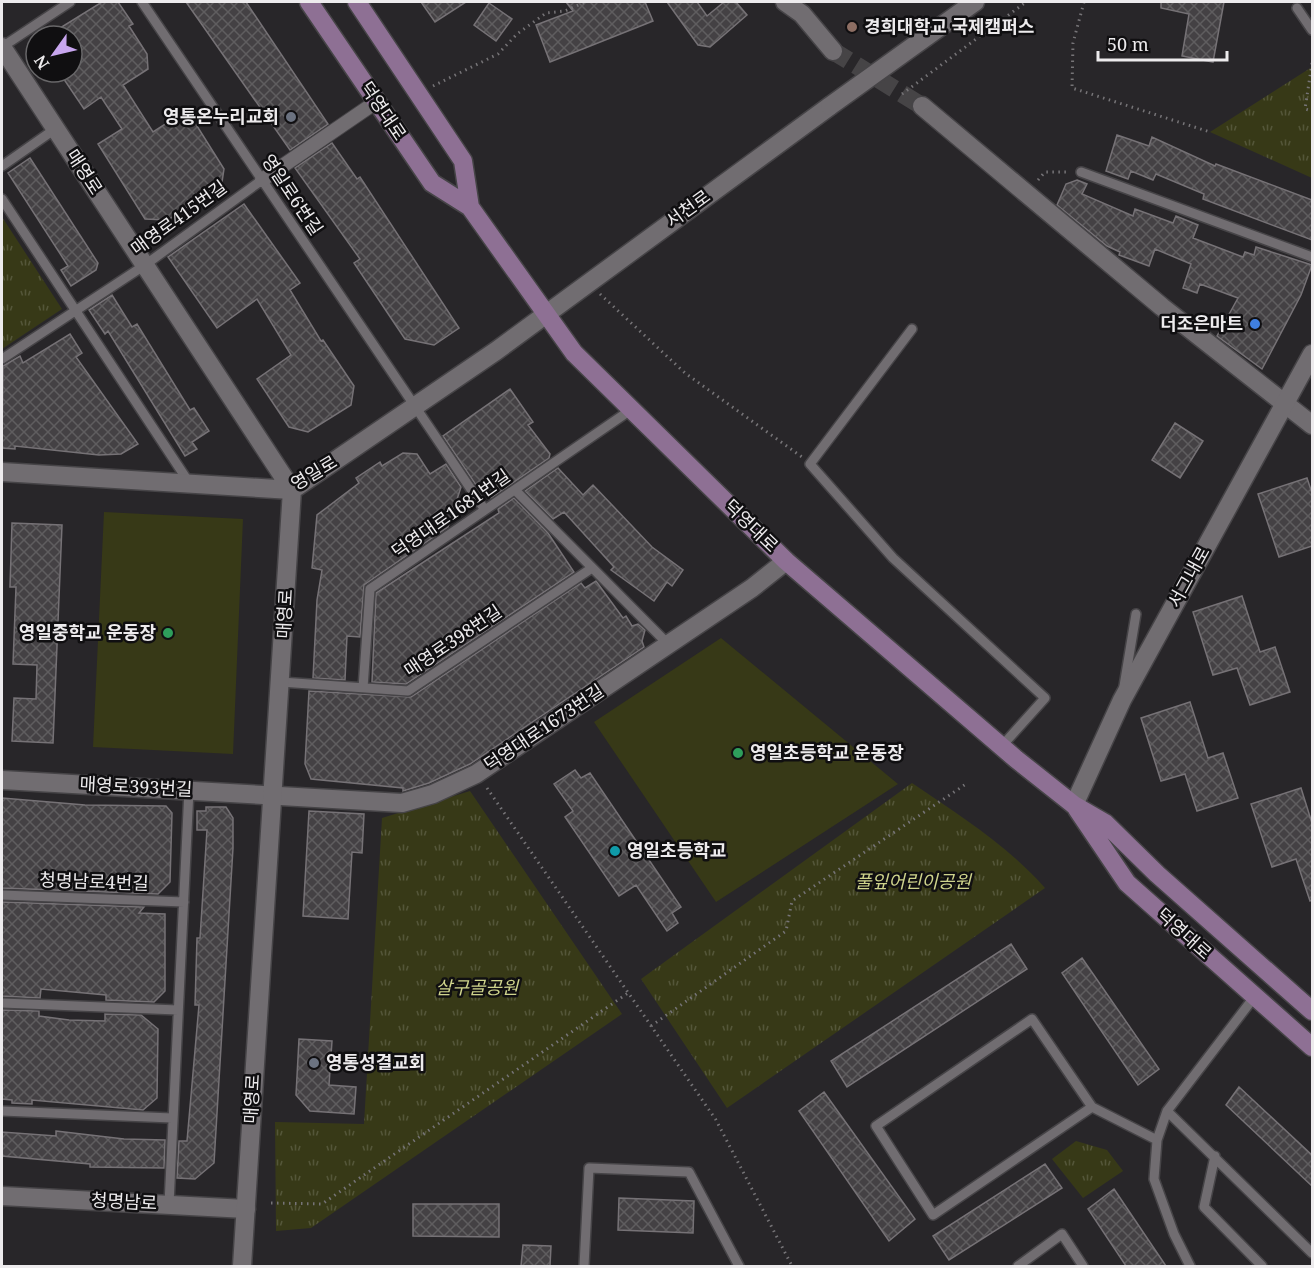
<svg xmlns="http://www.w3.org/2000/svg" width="1314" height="1268" viewBox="0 0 1314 1268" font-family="'Noto Serif','Noto Sans KR',serif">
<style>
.green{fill:#373917}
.park{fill:url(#park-tufts)}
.building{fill:url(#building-cross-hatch);stroke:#767276;stroke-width:1.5}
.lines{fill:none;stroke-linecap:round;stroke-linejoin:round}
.minor-tunnel{stroke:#464446;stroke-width:18;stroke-dasharray:18 9;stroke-linecap:butt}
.service-casing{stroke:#464447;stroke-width:12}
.pedestrian-casing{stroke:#464447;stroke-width:16}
.minor-casing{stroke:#464447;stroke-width:21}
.tertiary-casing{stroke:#464447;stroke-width:21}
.secondary-casing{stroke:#464447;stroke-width:21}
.path{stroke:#767477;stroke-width:3;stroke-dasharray:1.5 4.5;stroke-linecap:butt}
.service{stroke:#716d71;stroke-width:9}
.pedestrian{stroke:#716d71;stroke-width:14}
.minor{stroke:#716d71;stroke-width:18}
.tertiary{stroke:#716d71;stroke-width:18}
.secondary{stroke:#8e7094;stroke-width:18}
.tertiary-bridge-casing{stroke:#464447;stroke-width:21;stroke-linecap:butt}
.tertiary-bridge{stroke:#716d71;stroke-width:18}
.education-dot{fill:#8d6e63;stroke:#100f11;stroke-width:2}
.worship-dot{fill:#6b7280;stroke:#100f11;stroke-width:2}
.shop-dot{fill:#3f7fe0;stroke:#100f11;stroke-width:2}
.leisure-dot{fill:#2e9e5b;stroke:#100f11;stroke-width:2}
.culture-dot{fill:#0f9aa8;stroke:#100f11;stroke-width:2}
.labels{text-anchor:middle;stroke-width:5;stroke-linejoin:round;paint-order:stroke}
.poi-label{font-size:18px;font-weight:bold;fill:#edebed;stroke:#100f11;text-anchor:start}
.street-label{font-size:18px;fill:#edebed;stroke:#100f11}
.park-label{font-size:18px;font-style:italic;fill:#cfd48c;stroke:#100f11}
</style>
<defs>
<pattern id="park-tufts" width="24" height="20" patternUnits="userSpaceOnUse" patternTransform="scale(1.5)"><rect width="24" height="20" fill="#373917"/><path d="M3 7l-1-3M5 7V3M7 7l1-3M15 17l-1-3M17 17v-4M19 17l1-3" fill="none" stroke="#545639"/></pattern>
<pattern id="building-cross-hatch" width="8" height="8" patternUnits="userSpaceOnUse" patternTransform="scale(1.5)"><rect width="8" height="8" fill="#444144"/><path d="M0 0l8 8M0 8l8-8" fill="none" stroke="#5f5d5f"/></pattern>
</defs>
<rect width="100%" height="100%" fill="#282629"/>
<path class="green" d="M104 512 243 519 233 754 93 747Z
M721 638 898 784 716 902 594 722Z"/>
<path class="park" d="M1312 67V178L1210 132Z
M2 217 62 309 2 349Z
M912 783C959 815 1007 845 1045 888L727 1108 641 979Z
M470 791 622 1014 311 1228 276 1231 275 1122 364 1124 382 818Z
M1076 1141 1107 1150 1123 1171 1083 1198 1052 1159Z"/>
<path class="building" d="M102 2H118L133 24 129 26 147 54 148 69 123 85 153 132 187 110 224 169 222 182 168 220 145 219 98 144 122 129 101 97 84 109 59 72H72V36H47Z
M186 2H246L328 124 290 150Z
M421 2H466L435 22Z
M566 2H645L653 21 550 62 536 25 573 11Z
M667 2H697L707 16 724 2H736L747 15 710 47 698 45Z
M1161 2H1224L1213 62 1182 56 1189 14 1161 8Z
M489 3 512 19 496 41 474 25Z
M1117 135 1149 146 1152 137 1215 166 1216 164 1312 200V240L1203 199 1204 194 1156 174 1153 180 1131 171 1128 179 1106 171Z
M332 143 357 179 360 177 459 328 434 345 405 339 354 263 360 259 295 168Z
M30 158 98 263 96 270 71 286 61 270 68 266 8 173Z
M1077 180 1087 184 1082 194 1133 216 1135 209 1173 223 1176 216 1198 225 1193 238 1243 257 1245 252 1254 255 1256 247 1312 265 1301 295 1262 369 1217 336 1238 298 1200 284 1197 293 1183 288 1191 264 1155 249 1149 266 1119 255 1120 252 1107 246 1057 205 1066 184Z
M244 204 300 283 290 290 321 341 323 340 354 386 351 405 308 432 289 427 257 379 291 355 257 299 217 328 168 257Z
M112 295 132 327 137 324 190 410 194 408 209 431 192 442 197 449 185 456 108 331 105 334 89 310Z
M70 334 82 353 76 357 138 444 121 454 99 455 15 446V449L2 448 3 366 20 356 23 363Z
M510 389 533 422 528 425 550 454 549 458 491 498 481 482 476 485 443 436Z
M1175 423 1203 441 1180 478 1152 460Z
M403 453 417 454 430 474 446 464 461 487 448 527 364 585 360 637 347 636 345 680 313 678 317 600 322 570 312 568 317 515 359 483 356 478 380 462 382 466Z
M558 468 583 495 593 485 652 547 683 570 672 586 667 582 654 601 611 570 614 567 564 512 553 519 525 491Z
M1307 478 1312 493V546L1279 557 1258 494Z
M514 498 548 533 574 572 406 684 372 682 376 593 499 513 498 509Z
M12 523 62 525 53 743 12 741 14 698 36 699 37 665 13 664 16 587H10Z
M596 581 623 618 626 616 632 626 638 624 645 630 642 641 644 647 470 764 429 783 403 791V788L311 779 305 764 309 691 411 697 581 583 585 588Z
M1242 596 1260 652 1275 647 1290 692 1250 705 1237 668 1213 675 1193 612Z
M1190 702 1208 758 1223 753 1238 798 1197 811 1185 774 1161 781 1141 718Z
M575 770 581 778 590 773 681 907 672 913 678 923 667 931 636 885 619 896 565 817 573 811 554 784Z
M1301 788 1312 823V900L1310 901 1296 859 1272 867 1251 804Z
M2 798 85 805 166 806 172 813 170 882 158 894 2 888Z
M206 807H226L233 818V848L214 1163 195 1179 177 1178 179 1141H187L199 1005H195L197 938H200L207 830H197V811H206Z
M309 811 364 814 362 853 352 852 348 919 303 916Z
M2 902 144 907 139 913 165 914V991L154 1002 106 1000V995L41 989 40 998 2 996Z
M1011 944 1027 969 847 1087 831 1061Z
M1082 958 1159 1069 1138 1085 1062 973Z
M2 1010 39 1011V1016L69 1020 105 1021V1014L141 1015 158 1029 157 1098 143 1110 32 1100V1104L12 1103V1100L2 1099Z
M299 1039 332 1041 329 1085 356 1087 354 1114 310 1111 296 1095Z
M1239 1087 1312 1155V1186L1226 1105Z
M824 1092 915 1219 889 1241 799 1111Z
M56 1131 124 1139 165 1140 164 1168 90 1167V1164L2 1156V1132L56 1136Z
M1045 1164 1062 1188 949 1260 933 1236Z
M1114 1189 1166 1266H1126L1088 1209Z
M619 1198 694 1201 693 1233 618 1230Z
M413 1204H499V1237L413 1236Z
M523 1245 551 1246 550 1266H521Z"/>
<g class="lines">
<path class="minor-tunnel" d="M833 51 922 106"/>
<g class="service-casing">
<path id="service" d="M142 2 485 510
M1297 8 1312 30
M2 47 70 2
M2 166 55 129
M1081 172 1312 257
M2 199 190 484
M912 329 810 464 893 558 1045 698 1001 747
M2 359 145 265 262 180
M515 490 668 644
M281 682 408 691 592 568
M1124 686 1136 614
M363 688 370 589 632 409
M2 895 184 902
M2 1003 178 1010
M1092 1107 1032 1019 876 1126 933 1215 1092 1107 1157 1140
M2 1111 172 1118
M1167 1111 1312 1253
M1215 1156 1204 1207 1262 1266
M169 1204 189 790
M584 1266 589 1168 689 1172 739 1266
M1018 1266 1062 1234 1083 1266
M1190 1266 1174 1234 1154 1179 1157 1140 1167 1111 1255 996"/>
</g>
<g class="pedestrian-casing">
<path id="pedestrian" d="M262 180 376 102"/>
</g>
<g class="minor-casing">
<path id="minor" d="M785 2 802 14 833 51
M922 106 1162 307 1312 425
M2 780 402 803 433 794 476 774 752 588 786 561
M2 1196 246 1209"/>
</g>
<g class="tertiary-casing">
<path id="tertiary" d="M926 37 975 2
M2 47 292 490 242 1266
M2 472 292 490 496 351 830 106
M1074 805 1122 700 1312 354"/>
</g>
<g class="secondary-casing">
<path id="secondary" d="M309 2 432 183 470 207 574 353 786 561 1016 759 1074 805 1105 823 1157 874 1312 1011
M357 2 463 161 470 207
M1077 809 1127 883 1312 1047"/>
</g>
<path class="path" d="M1084 2 1073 43 1072 88 1210 132
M1312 63 1305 109 1312 111
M433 86 498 54 517 34 546 13 565 11 585 2
M902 94 1026 2
M1038 180 1045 172H1070
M600 294 685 373 802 457
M487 788 716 1120 792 1266
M651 1026 786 931 792 901 966 784
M271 1203 322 1204 628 993"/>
<use href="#service" class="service"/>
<use href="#pedestrian" class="pedestrian"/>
<use href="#minor" class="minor"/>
<use href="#tertiary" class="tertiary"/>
<use href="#secondary" class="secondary"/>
<g class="tertiary-bridge-casing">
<path id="tertiary-bridge" d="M830 106 926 37"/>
</g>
<use href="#tertiary-bridge" class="tertiary-bridge"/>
</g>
<circle class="education-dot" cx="852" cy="27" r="6"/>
<g class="worship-dot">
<circle cx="291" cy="117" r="6"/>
<circle cx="314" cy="1063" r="6"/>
</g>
<circle class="shop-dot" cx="1255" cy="324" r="6"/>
<g class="leisure-dot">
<circle cx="168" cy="633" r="6"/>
<circle cx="738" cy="753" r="6"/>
</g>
<circle class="culture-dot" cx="615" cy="851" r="6"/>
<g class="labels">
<g class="poi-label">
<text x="864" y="33">경희대학교 국제캠퍼스</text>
<text x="279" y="123" text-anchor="end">영통온누리교회</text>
<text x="1243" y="330" text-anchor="end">더조은마트</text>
<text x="156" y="639" text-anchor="end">영일중학교 운동장</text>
<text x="750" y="759">영일초등학교 운동장</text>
<text x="627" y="857">영일초등학교</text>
<text x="326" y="1069">영통성결교회</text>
</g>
<g class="street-label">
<text transform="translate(383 111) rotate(56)" y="6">덕영대로</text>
<text transform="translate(84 172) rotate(57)" y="6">매영로</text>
<text transform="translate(292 195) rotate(56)" y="6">영일로6번길</text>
<text transform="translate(688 209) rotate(-36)" y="6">서천로</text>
<text transform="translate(179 218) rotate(-36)" y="6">매영로415번길</text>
<text transform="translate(314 473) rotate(-31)" y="6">영일로</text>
<text transform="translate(451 514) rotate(-35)" y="6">덕영대로1681번길</text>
<text transform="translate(751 526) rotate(44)" y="6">덕영대로</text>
<text transform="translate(1189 577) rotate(-61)" y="6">서그내로</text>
<text transform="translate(285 614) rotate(-87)" y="6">매영로</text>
<text transform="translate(453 641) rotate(-34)" y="6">매영로398번길</text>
<text transform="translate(544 728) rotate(-34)" y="6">덕영대로1673번길</text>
<text transform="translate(136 787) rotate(3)" y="6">매영로393번길</text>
<text transform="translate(94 882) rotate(2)" y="6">청명남로4번길</text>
<text transform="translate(1184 934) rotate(42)" y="6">덕영대로</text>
<text transform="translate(252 1099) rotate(-87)" y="6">매영로</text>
<text transform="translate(124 1202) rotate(3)" y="6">청명남로</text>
</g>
<g class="park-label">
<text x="913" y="888">풀잎어린이공원</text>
<text x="477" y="994">살구골공원</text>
</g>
</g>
<rect width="1314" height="1268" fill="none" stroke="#edebed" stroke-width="6"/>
<g transform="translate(54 54) rotate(236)"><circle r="28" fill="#100f11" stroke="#686769" stroke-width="1.5"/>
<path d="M0-4.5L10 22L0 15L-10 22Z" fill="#c8a6ef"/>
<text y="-9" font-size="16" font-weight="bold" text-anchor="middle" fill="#edebed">N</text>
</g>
<path d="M1098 51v9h129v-9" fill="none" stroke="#edebed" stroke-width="3"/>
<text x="1107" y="51" font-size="18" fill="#edebed" stroke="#100f11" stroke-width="4.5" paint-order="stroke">50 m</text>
</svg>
